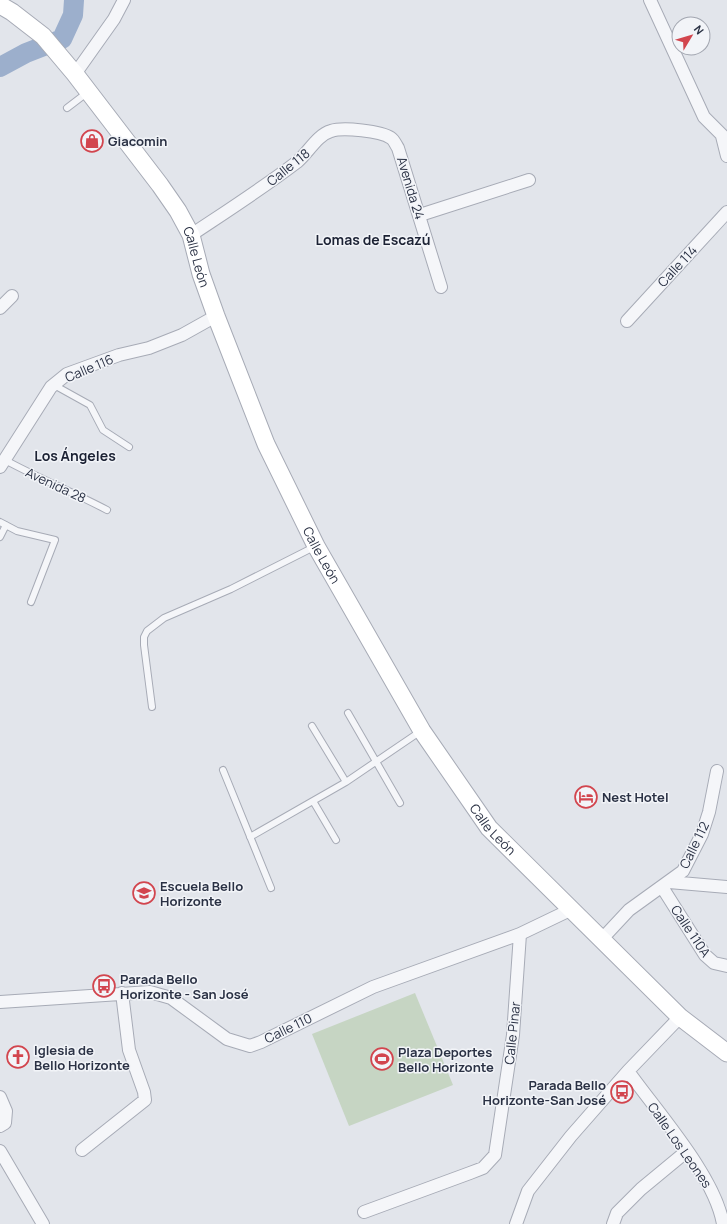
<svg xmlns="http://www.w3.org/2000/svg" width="727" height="1224" viewBox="0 0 727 1224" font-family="Manrope,sans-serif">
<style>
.green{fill:#c6d5c3}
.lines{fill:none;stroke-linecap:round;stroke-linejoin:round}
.river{stroke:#9cafcc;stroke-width:20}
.lane-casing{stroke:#a7abb6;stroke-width:8}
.street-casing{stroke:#a7abb6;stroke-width:14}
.secondary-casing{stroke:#a7abb6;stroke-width:19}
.lane{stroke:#f5f6f9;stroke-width:6}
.street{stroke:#f5f6f9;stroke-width:12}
.secondary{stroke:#fff;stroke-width:17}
.labels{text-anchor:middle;stroke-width:3;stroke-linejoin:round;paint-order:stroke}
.poi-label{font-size:13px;font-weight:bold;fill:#2a3144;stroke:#f2f4f8;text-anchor:start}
.street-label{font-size:13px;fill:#2a3144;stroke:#f2f4f8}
.neighbourhood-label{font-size:14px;font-weight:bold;fill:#1c2234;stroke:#f2f4f8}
</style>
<rect width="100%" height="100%" fill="#e2e5eb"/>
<path class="green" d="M415 993 453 1085 349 1126 312 1034Z"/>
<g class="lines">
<path class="river" d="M0 67 26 53 62 39 73 15 74 0"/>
<g class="lane-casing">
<path id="lane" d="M67 108 88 92
M54 385 90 405 103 430 129 447
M5 460C38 478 73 492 107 510
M0 522 17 531 55 540 31 602
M0 537 6 525
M152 707 144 645V637L147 631 164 618 231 589 316 546
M348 713 400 803
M312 726 346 782 421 731
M223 770 271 888
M313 801 336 840
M250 837 346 782"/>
</g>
<g class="street-casing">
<path id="street" d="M650 0 704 117 727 140
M75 74 114 19 124 0
M722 136 727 156
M420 215 529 180
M191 235C227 211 263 188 297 162 308 153 317 135 331 131 343 127 381 131 391 138 394 140 396 145 398 148L441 287
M0 308 12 296
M627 321 727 212
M0 467 51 387 67 374 119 355 149 348 182 335 216 316
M669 882 727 887
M662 887 705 955 714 963 727 966
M601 940 629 910 683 871 702 834 709 812 717 771
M0 1002 150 992 171 998 227 1039 250 1046 261 1042 373 987 520 934 570 910
M628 1071C657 1112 715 1176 723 1224
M0 1097 6 1111 5 1123 0 1126
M82 1150 145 1100 144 1092 129 1050 122 993
M0 1151 43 1224
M364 1212 470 1173 483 1168 495 1155 513 1035 520 934
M516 1224 528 1191 571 1136 628 1071 680 1017
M613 1224 617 1213 641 1189 687 1151"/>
</g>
<g class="secondary-casing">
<g id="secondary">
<path id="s1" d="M0 5 12 12 43 36 75 74 160 185 178 211 191 235 201 274 216 316 266 444 316 546 422 731 489 828 680 1017 727 1053"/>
</g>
</g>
<use href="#lane" class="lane"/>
<use href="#street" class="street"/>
<use href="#secondary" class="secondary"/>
</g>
<defs>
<g id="shop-ring" transform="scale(1.15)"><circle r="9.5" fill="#f2f4f8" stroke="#d2454e" stroke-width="1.5"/><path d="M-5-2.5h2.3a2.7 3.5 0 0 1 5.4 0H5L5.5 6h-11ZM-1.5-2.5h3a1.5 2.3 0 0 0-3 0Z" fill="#d2454e"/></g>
<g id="hotel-ring" transform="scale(1.15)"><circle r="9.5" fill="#f2f4f8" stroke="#d2454e" stroke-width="1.5"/><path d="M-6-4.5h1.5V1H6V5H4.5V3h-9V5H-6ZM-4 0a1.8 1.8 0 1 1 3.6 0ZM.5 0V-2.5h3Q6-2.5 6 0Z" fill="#d2454e"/></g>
<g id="school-ring" transform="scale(1.15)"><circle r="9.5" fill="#f2f4f8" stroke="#d2454e" stroke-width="1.5"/><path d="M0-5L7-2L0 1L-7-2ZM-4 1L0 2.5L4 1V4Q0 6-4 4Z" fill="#d2454e"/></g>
<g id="bus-ring" transform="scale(1.15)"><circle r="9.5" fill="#f2f4f8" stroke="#d2454e" stroke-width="1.5"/><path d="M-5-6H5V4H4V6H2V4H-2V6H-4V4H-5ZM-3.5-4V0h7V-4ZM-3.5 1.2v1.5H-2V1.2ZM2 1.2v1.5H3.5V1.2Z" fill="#d2454e"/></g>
<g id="church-ring" transform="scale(1.15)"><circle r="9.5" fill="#f2f4f8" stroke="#d2454e" stroke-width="1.5"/><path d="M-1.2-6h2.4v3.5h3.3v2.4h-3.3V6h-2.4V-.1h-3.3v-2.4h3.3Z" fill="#d2454e"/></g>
<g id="stadium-ring" transform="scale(1.15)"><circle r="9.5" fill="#f2f4f8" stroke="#d2454e" stroke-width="1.5"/><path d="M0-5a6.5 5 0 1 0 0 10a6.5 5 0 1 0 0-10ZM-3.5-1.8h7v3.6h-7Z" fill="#d2454e"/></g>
</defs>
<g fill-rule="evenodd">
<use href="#shop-ring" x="92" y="141"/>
<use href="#hotel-ring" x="586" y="797"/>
<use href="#school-ring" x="144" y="893"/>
<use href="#bus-ring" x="104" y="986"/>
<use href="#church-ring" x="18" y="1057"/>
<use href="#stadium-ring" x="382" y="1059"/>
<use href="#bus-ring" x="622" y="1092"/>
</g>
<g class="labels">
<g class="poi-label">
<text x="108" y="146">Giacomin</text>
<text x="602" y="802">Nest Hotel</text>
<text x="160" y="891">Escuela Bello<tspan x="160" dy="15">Horizonte</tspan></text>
<text x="120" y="984">Parada Bello<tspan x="120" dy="15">Horizonte - San José</tspan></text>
<text x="34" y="1055">Iglesia de<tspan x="34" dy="15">Bello Horizonte</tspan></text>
<text x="398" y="1057">Plaza Deportes<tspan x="398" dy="15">Bello Horizonte</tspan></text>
<text x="606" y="1090" text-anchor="end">Parada Bello<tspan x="606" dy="15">Horizonte-San José</tspan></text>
</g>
<g class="street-label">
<text transform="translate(288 167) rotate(-39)" y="5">Calle 118</text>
<text transform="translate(411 188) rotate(73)" y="5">Avenida 24</text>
<text dy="5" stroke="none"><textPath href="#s1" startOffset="324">Calle León</textPath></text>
<text transform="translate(677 266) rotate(-47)" y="5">Calle 114</text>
<text transform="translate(89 368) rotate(-23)" y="5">Calle 116</text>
<text transform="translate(56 485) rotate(25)" y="5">Avenida 28</text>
<text dy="5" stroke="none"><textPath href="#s1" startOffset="648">Calle León</textPath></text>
<text dy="5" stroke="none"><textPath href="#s1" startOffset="972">Calle León</textPath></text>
<text transform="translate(694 845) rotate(-64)" y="5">Calle 112</text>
<text transform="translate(691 931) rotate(56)" y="5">Calle 110A</text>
<text transform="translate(288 1028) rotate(-26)" y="5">Calle 110</text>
<text transform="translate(512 1033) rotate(-84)" y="5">Calle Pinar</text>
<text transform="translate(680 1145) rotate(55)" y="5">Calle Los Leones</text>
</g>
<g class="neighbourhood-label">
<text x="373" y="245">Lomas de Escazú</text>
<text x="75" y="461">Los Ángeles</text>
</g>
</g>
<g transform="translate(691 36) rotate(52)"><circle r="19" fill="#f2f4f8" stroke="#a2a6b0"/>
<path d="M0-3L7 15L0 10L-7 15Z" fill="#d2454e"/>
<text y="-6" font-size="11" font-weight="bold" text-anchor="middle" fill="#2a3144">N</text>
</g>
</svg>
